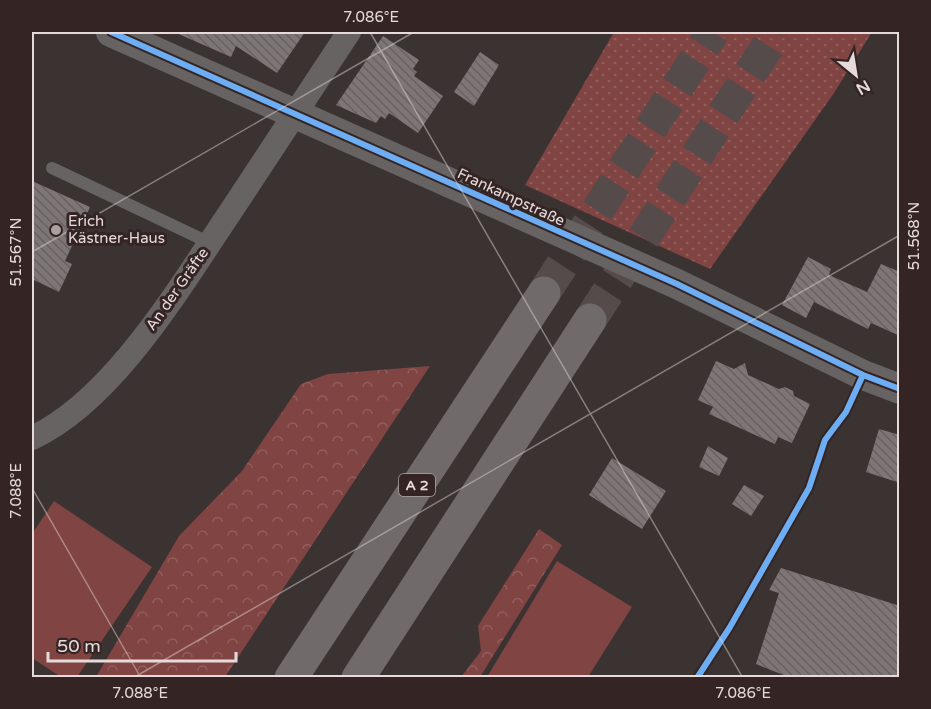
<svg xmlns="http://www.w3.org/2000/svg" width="931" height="709" viewBox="0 0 931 709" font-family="'Varela Round',sans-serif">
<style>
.forest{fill:url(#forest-crowns)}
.park{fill:url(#park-dots)}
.pitch{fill:#804442}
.building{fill:url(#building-back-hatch)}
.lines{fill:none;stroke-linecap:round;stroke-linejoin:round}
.motorway-tunnel{stroke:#554b4b;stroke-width:33;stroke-dasharray:33 16;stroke-linecap:butt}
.service{stroke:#686363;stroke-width:12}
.minor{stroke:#686363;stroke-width:24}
.tertiary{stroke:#686363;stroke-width:30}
.motorway{stroke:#706a6a;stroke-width:33}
.cycleway-casing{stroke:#342524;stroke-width:10}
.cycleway{stroke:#6dadf4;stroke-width:6}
.ticks{fill:none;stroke:#e6dbda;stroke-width:1.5;stroke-opacity:0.45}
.poi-dot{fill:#aaa09f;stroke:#342524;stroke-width:2}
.labels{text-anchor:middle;stroke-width:6;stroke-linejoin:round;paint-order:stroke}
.shield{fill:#342524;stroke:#b1a4a3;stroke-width:1.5}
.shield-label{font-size:14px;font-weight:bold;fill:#e6dbda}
.street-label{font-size:15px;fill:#e6dbda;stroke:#342524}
.poi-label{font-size:15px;fill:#e6dbda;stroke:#342524;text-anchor:start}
.neatline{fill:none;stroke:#e6dbda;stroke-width:2}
.ticks-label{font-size:15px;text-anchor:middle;fill:#e6dbda}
</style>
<defs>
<pattern id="forest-crowns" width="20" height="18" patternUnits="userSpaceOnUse" patternTransform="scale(1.5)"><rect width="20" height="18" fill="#804442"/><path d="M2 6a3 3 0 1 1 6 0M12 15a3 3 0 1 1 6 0" fill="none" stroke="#925e5d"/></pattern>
<pattern id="park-dots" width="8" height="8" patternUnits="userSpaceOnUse" patternTransform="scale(1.5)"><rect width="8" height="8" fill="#804442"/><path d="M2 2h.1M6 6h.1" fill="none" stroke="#925e5d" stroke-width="1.8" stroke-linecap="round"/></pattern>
<pattern id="building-back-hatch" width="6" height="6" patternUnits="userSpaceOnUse" patternTransform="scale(1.5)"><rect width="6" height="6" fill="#7e7676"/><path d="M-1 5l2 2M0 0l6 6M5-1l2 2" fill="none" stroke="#676161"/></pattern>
</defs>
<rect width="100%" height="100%" fill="#3b3232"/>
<path class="forest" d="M430 366 225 677H96L179 536 242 471 301 384 328 374Z
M539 529 562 545 480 677H461L481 651 478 626Z"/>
<path class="park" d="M614 32H872L834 93 710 269 525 185Z"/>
<path class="pitch" d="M54 501 152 567 77 677H61L32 658V534Z
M557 561 632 607 588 677H487Z"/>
<path class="building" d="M174 32H305L277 73 236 46 231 57Z
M383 36 419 60 413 69 417 72 414 76 443 96 418 133 389 113 385 119 381 116 376 123 336 105Z
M480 52 499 65 474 106 454 92Z
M32 181 90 207 65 261 72 264 59 292 32 279Z
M808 257 831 269 829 275 867 292 881 264 900 272V336L871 323 868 329 814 302 806 318 782 305Z
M716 361 734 369 745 363 748 375 779 389 785 387 793 391 794 396 810 404 792 443 778 437 775 444 709 414 713 407 698 400Z
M879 429 900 435V483L866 472Z
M708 446 728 458 719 476 699 467Z
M612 458 666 491 642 529 589 495Z
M744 485 764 496 751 516 732 504Z
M781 568 900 606V678H791L756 664 779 593 769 590Z"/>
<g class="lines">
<path class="motorway-tunnel" d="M544 293 713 32
M590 320 777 32"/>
<path class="service" d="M52 168 210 243"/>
<path class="minor" d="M32 438C114 400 181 285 231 211 271 151 310 91 349 32"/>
<path class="tertiary" d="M111 32 677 284 863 375 900 389"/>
<path class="motorway" d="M291 678 544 293
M358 678 590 320"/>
<g class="cycleway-casing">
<path id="cycleway" d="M111 32 677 284 863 375 900 389
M697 678 730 627 809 488 825 440 846 412 863 375"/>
</g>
<use href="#cycleway" class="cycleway"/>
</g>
<path class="ticks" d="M370 32 743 678M32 252 414 32M32 488 141 678M133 678 900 235"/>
<circle class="poi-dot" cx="56" cy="230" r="6"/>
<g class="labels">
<rect class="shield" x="399" y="474" width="36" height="22" rx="4.5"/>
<g class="shield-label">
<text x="417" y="490">A 2</text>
</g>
<g class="street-label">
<text transform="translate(511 197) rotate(25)" y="5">Frankampstraße</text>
<text transform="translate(177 289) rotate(-55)" y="5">An der Gräfte</text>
</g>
<g class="poi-label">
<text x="68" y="226">Erich<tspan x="68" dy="17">Kästner-Haus</tspan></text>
</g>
</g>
<rect width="931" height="709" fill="none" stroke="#342524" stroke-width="66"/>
<g transform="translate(856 75) rotate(150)" stroke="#342524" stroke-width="4.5" paint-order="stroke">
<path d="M0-4.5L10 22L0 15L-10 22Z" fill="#e6dbda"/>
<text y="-9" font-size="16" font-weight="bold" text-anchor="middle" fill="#e6dbda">N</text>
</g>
<path d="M48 652v9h188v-9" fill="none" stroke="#e6dbda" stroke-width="3"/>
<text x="57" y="652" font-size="18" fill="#e6dbda" stroke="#342524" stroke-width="4.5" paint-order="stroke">50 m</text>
<rect x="33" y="33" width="865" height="643" class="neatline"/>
<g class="ticks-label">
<text x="371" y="22">7.086°E</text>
<text transform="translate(914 236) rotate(-90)" y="5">51.568°N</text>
<text transform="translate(16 252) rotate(-90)" y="5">51.567°N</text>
<text transform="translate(16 491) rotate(-90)" y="5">7.088°E</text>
<text x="140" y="698">7.088°E</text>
<text x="743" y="698">7.086°E</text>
</g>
</svg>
